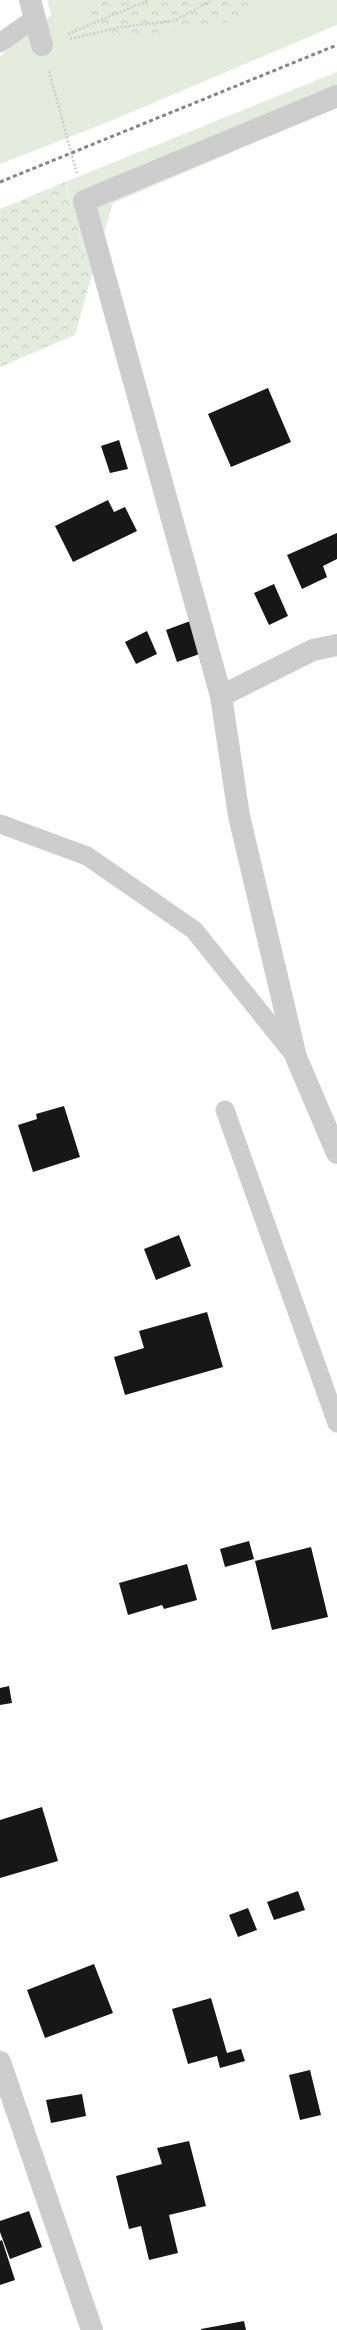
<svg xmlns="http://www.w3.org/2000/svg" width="337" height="2330" viewBox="0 0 337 2330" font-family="Rubik,sans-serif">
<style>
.green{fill:#e4eddd}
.forest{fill:url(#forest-crowns)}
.building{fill:#171717}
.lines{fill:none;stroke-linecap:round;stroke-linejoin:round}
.path{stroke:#cdcdcd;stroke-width:2.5;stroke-dasharray:2 2;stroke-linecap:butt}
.service{stroke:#cdcdcd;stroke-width:19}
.minor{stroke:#cdcdcd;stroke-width:22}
.rail{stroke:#858585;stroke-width:3;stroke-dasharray:4 3;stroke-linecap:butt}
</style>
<defs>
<pattern id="forest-crowns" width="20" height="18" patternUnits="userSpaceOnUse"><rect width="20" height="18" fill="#e4eddd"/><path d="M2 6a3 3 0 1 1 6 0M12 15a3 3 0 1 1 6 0" fill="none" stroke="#c4ccbe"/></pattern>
</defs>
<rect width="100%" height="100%" fill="#fff"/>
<path class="green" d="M47 0H337V25L113 120 0 164V57L20 38 51 15Z
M337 72V108L113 203 91 278 65 182Z"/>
<path class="forest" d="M95 0H262L246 19 116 39 100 35 86 8Z
M65 182 91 278 75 335 0 367V209Z"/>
<path class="building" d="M268 388 291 442 231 467 208 414Z
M119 440 128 469 110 473 101 446Z
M108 500 114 512 125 507 137 531 73 562 55 526Z
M337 533V559L323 566 327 577 302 589 287 555Z
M274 584 288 616 269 625 254 593Z
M193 620 205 652 177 662 166 630Z
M147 631 157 654 136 664 125 642Z
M64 1106 80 1157 33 1172 18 1125 37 1119 36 1114Z
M179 1235 191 1266 156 1280 144 1249Z
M207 1312 223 1367 125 1395 114 1357 144 1348 139 1331Z
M249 1541 254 1559 225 1567 220 1549Z
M311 1547 328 1617 272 1630 255 1561Z
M187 1564 197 1600 164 1609 162 1605 128 1615 119 1583Z
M9 1686 12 1703 0 1705V1688Z
M42 1807 58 1861 0 1878V1820Z
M298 1891 305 1910 274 1920 267 1902Z
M248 1908 257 1930 238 1937 229 1915Z
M94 1964 113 2013 45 2038 27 1990Z
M211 1998 227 2053 241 2049 245 2061 220 2068 217 2056 188 2064 172 2009Z
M310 2070 321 2115 300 2120 289 2075Z
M82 2094 86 2116 51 2123 46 2100Z
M189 2141 206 2206 169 2215 178 2253 149 2260 141 2226 129 2229 116 2176 162 2164 157 2148Z
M29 2211 42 2247 10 2259 0 2232V2221Z
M2 2240 15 2280 0 2285V2241Z
M244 2321 246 2330H201V2329Z"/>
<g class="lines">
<path class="path" d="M68 34 149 0
M70 39 121 27 174 21 212 0
M49 71 77 174"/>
<path class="service" d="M0 43 35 18
M0 824 87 856 194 930 296 1057
M225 1110 337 1423"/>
<path class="minor" d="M30 0 42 45
M337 96 84 201 221 696 239 816 296 1057 337 1153
M221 696 313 650 337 645
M0 2062 92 2330"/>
<path class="rail" d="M0 182 337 45"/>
</g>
</svg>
